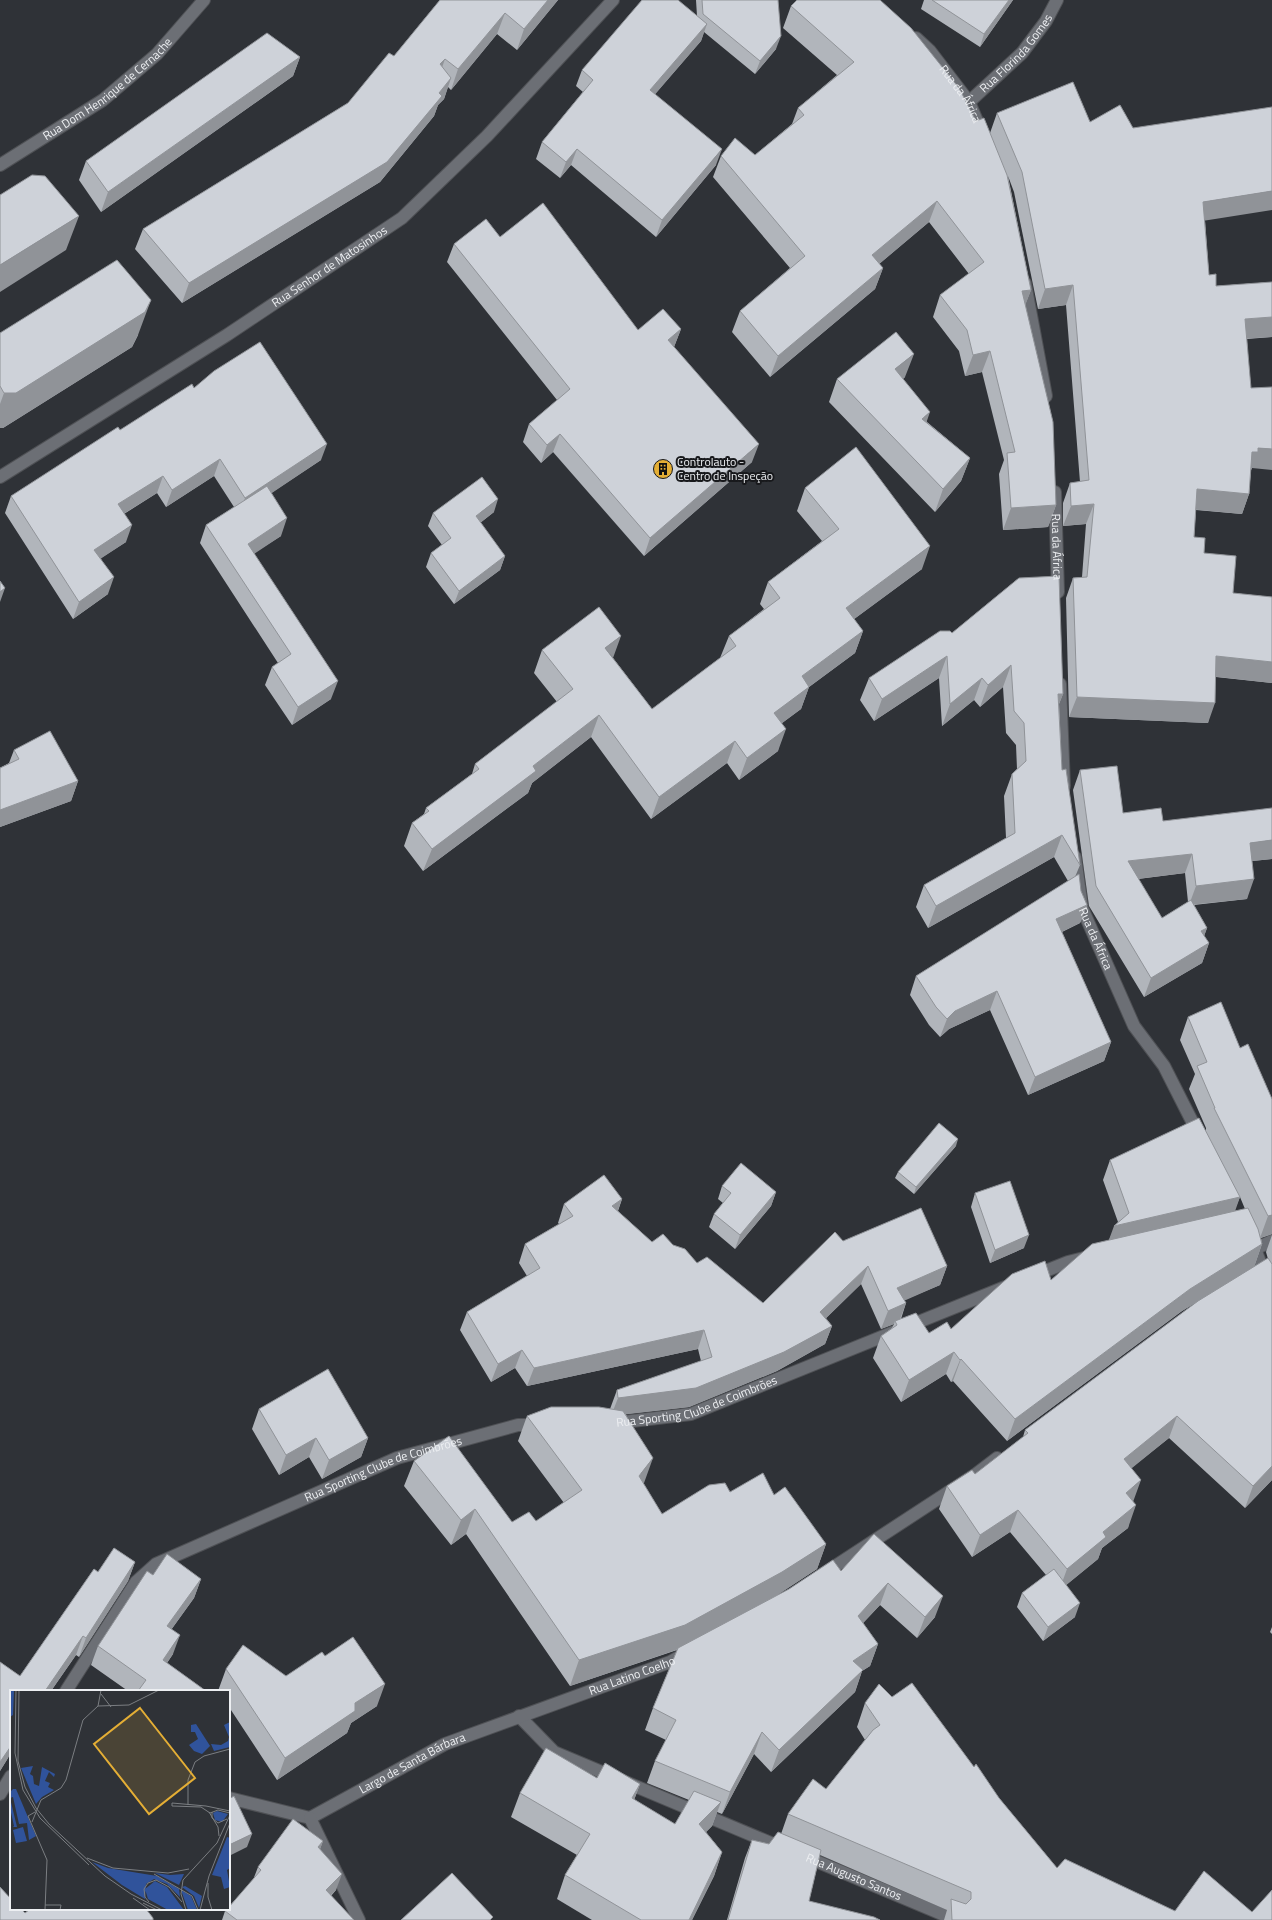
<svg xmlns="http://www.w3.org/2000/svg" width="1272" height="1920" viewBox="0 0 1272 1920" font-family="'Titillium Web',sans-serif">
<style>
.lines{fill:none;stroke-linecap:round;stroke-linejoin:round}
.minor-casing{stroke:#4f5155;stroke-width:14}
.tertiary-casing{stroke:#4f5155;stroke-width:14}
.minor{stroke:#6c6f75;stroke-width:12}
.tertiary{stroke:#6c6f75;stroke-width:12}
.wall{fill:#b1b5bb;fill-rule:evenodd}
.shaded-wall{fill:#909398}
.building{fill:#ced2d9;stroke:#909398}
.labels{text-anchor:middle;stroke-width:4;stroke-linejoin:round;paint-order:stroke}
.street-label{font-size:12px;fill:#edeff2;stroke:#18191c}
.poi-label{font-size:12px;fill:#edeff2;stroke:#18191c;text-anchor:start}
.inset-road{fill:none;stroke:#7b7e82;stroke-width:1}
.view{fill:#e4ae35;fill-opacity:0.15;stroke:#e4ae35;stroke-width:2}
.inset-edge{fill:none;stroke:#edeff2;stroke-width:2}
</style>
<rect width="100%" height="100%" fill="#2f3237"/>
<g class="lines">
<g class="minor-casing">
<g id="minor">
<path id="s1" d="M916 38 930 51 969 102 983 135"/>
<path id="s2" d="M969 102 1022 53 1046 21 1057 0"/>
<path d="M1025 283 1046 396"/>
<path id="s3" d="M0 477 227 335 402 218 487 136 613 0"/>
<path id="s4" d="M1055 492 1058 592"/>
<path d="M1060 684 1064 786"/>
<path id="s5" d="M1075 857 1082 908 1134 1026 1164 1066 1199 1135"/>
<path d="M1252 1241 1263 1270 1272 1287"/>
<path d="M1257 1248 1272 1241"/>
<path d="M1033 1276 1068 1262 1088 1257"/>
<path id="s6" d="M615 1423 691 1414 1005 1287"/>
<path d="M823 1574 976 1474 997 1458"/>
<path id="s7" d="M66 1691 136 1582 156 1564 397 1458 518 1425H540"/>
<path d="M519 1716 554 1752 785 1849"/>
<path d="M0 1794 11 1776"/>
<path d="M229 1798 310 1818"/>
<path id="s8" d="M310 1818 445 1744 670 1662 686 1653"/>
<path d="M310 1818 359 1920"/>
<path id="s9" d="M804 1856 956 1920"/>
</g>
</g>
<g class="tertiary-casing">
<g id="tertiary">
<path id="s10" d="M0 165 103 100 157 54 204 0"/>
</g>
</g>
<use href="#minor" class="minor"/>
<use href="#tertiary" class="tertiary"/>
</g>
<path class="wall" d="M440 0H558L517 50 497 34 451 90 448 87 444 99 438 105 434 116 380 182 182 303 135 249 143 229 348 103 394 56Z
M696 0H778L776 49 755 74 704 32 701 41 655 94 716 165 656 237 571 165 560 178 536 159 542 142 583 92 576 86 582 70 697 16Z
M924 0H1013L980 47 921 9Z
M791 6 976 121 990 133 997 113 1090 122 1133 128 1205 221 1209 275 1216 286 1272 282V337L1247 339 1252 468 1251 470 1249 494 1242 514 1196 510 1194 537 1204 553 1233 593 1272 597V683L1216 677 1208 723 1069 717 1066 598 1073 578 1082 577 1086 524 1063 526V503L1070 483 1080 482 1066 305 1038 309 1014 192 1008 176 1031 290 1025 305 1056 505 1048 527 1003 530 999 474 1004 460 982 372 965 376 959 351 933 317 940 295 969 274 929 222 879 264 883 268 875 289 770 377 732 332 740 311 790 268 713 177 721 156 755 155 792 124 798 108 837 75 783 28Z
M300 57 293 76 101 212 79 180 86 161Z
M500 237 638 330 681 329 674 347 752 462 644 556 553 452 541 463 523 442 529 424 557 400 447 262 454 244Z
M0 333 138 335 132 347 3 428H0Z
M905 377 903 379 927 422 970 458 961 481 935 512 829 402 837 379Z
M194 388 321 460 271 493 281 536 254 553 331 699 292 725 265 685 272 667 278 663 200 543 206 525 234 507 214 476 166 507 157 493 124 514 126 542 101 558 108 594 73 619 5 513 11 496 120 430Z
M805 488 922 569 854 619 863 631 855 653 809 687 801 709 782 723 778 751 739 780 727 763 651 819 591 737 532 783 528 793 423 871 404 846 412 823 424 814 426 808 472 774 475 764 557 702 534 673 542 650 613 658 652 709 720 658 729 636 764 609 760 604 768 582 822 541 797 511Z
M494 512 480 523 505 556 500 570 454 604 426 567 431 553 442 545 428 526 433 513Z
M1019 578 1063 694 1059 704 1062 770 1080 865 1075 877 1087 905 1080 923 1062 932 1111 1042 1104 1061 1028 1095 990 1010 949 1029 940 1037 929 1025 910 995 916 976 1068 881 1054 857 928 928 916 907 924 885 1006 838 1004 796 1012 774 1017 769 1016 745 1006 733 1003 687 980 707 974 700 942 726 939 678 874 721 860 700 869 678 952 633Z
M14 750 78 781 71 801 0 827V768L9 763Z
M1080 770 1123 813 1163 821 1272 859 1252 861 1247 899 1194 905 1207 928 1204 936 1209 943 1202 963 1144 997 1089 906 1073 790ZM1185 873 1188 902 1162 918 1138 879Z
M1188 1017 1240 1048 1272 1234 1261 1238 1262 1244 1254 1267 1182 1311 1007 1441 953 1381 951 1382 946 1374 901 1402 873 1358 881 1336 892 1328 894 1324 881 1329 861 1284 826 1318 832 1326 825 1344 777 1371 689 1407 626 1414 643 1483 662 1514 730 1492 774 1495 826 1544 817 1569 777 1595 841 1571 874 1534 935 1617 917 1638 880 1605 863 1623 878 1644 870 1666 862 1671 855 1692 771 1772 754 1754 722 1814 717 1812 712 1826 706 1832 722 1852 714 1876 692 1920H592L557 1899 565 1875 577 1855 511 1817 520 1793 597 1778 640 1784 634 1800 675 1824 689 1800 647 1783 655 1761 666 1740 645 1730 653 1708 677 1650 570 1686 466 1534 451 1545 404 1486 414 1461 512 1522 536 1521 564 1503 518 1441 527 1416 610 1409 617 1390 701 1361 698 1349 527 1386 515 1368 491 1382 460 1330 467 1312 527 1276 519 1263 525 1244 559 1224 558 1223 564 1204 622 1199 618 1211 652 1242 673 1245 697 1263 763 1303 843 1241 947 1266 940 1285 904 1300 906 1303 901 1319 929 1333 951 1329 1051 1280 1109 1240 1118 1222 1103 1180 1110 1160 1206 1130V1128L1189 1089 1195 1074 1180 1040ZM1240 1197 1245 1209 1234 1211Z
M956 1146 914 1194 895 1178 898 1172Z
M722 1186 776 1192 771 1206 735 1249 709 1227 714 1214 723 1203 718 1199Z
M975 1193 1024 1248 990 1263 971 1207Z
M1272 1235V1480L1245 1508 1169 1438 1131 1468 1133 1502 1128 1528 1102 1548 1098 1559 1066 1585 1075 1617 1043 1641 1017 1607 1022 1593 1046 1575 1010 1532 972 1557 939 1509 947 1486 975 1474 1023 1437 1025 1430 1268 1259 1266 1252Z
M259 1409 368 1438 361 1457 322 1479 309 1457 279 1475 252 1429Z
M114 1548 135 1562 128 1581 79 1657 76 1655 51 1691H11V1751L8 1758 0 1771V1662L20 1676 94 1569 98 1572Z
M201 1579 194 1598 171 1630 173 1654 167 1663 206 1691H128L91 1665 98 1646Z
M1272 1627V1634L1270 1632Z
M325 1656 377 1706 351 1723 347 1733 277 1780 229 1707V1691H218L226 1669 286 1676Z
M892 1697 974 1767 999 1798 1057 1868 1175 1911 1252 1912 1272 1920H944L947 1910 820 1855 809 1901 880 1920H727L745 1858 752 1840 769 1844 781 1834 788 1814 826 1789 865 1740 857 1727 865 1703Z
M323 1841 320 1849 336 1890 331 1896 354 1920H222L225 1911 253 1880 258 1867Z"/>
<path class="shaded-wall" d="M548 0H558L517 50 524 29Z
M1009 0H1013L980 47 984 34Z
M505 13 497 34 451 90 458 69Z
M707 24 701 41 645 106 650 90Z
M781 36 776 49 755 74 760 61Z
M300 57 293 76 101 212 108 192Z
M445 59 438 79 440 64Z
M451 78 444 99 438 105 434 116 380 182 182 303 189 283 439 93Z
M577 149 571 165 560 178 566 162Z
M722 149 716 165 656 237 662 220Z
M1272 191V210L1196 222 1203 202Z
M937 201 929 222 865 276 872 255Z
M79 216 66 250 0 292V265Z
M883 268 875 289 770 377 778 356Z
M1073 285 1066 305 1038 309 1045 289Z
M1031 290 1023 311 1022 291Z
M151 300 138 335 132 347 3 428H0V404L4 393Z
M1272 317V337L1238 339 1245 319Z
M681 329 674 347 668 340Z
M990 351 982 372 965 376 973 355Z
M914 354 905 377 886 392 895 369Z
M930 412 922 435V419Z
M560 434 553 452 541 463 547 445Z
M327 444 321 460 239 515 245 498Z
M759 444 752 462 644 556 650 538Z
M1258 448 1272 449V470L1252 468 1250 472 1252 452Z
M970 458 961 481 935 512 943 489Z
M220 459 214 476 166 507 172 490Z
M163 476 157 493 112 521 118 504Z
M1197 489 1249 494 1242 514 1189 509Z
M498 499 494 512 471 530 476 516Z
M1094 504 1086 524 1063 526 1071 506Z
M1056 505 1048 527 1003 530 1011 508Z
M287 518 281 536 242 562 248 544Z
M132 525 126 542 88 567 94 550Z
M930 546 922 569 838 631 846 608Z
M505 556 500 570 454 604 459 591Z
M114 577 108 594 73 619 79 602Z
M5 588 0 602V592Z
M863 631 855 653 809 687 801 709 766 735 774 713 802 676Z
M621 636 613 658 605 648Z
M947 656 939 678 874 721 882 699Z
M1216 656 1272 662V683L1209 676Z
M1011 665 1003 687 980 707 988 685Z
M982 678 974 700 942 726 950 704Z
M338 681 331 699 292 725 298 707Z
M1058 694H1063L1054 716Z
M1077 697 1215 703 1208 723 1069 717Z
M599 715 591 737 532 783 528 793 423 871 432 849 533 766Z
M786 729 778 751 739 780 747 758Z
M735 741 727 763 651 819 659 797Z
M78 781 71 801 0 827V810Z
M1062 835 1054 857 928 928 936 906Z
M1272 840V859L1243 862 1250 843Z
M1192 854 1185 873 1121 881 1128 861Z
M1254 879 1247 899 1189 905 1196 886Z
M1087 905 1080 923 1049 938 1056 919Z
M1207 928 1200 947 1201 931Z
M1209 943 1202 963 1144 997 1151 978Z
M997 991 990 1010 949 1029 940 1037 947 1019 955 1011Z
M1111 1042 1104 1061 1028 1095 1035 1077Z
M958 1139 956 1146 914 1194 916 1187Z
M776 1192 771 1206 735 1249 740 1235Z
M1240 1197 1233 1217 1107 1245 1114 1226Z
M622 1199 615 1218 612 1206Z
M1272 1215V1234L1260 1238 1268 1216Z
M1029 1235 1024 1248 990 1263 995 1250Z
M1262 1244 1254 1267 1182 1311 1007 1441 1015 1419 1190 1289Z
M868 1266 861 1284 813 1331 820 1312Z
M947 1266 940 1285 890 1307 897 1288Z
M906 1303 899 1322 895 1321 894 1324 881 1329 888 1311Z
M832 1326 825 1344 777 1371 689 1407 611 1416 618 1398Z
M704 1330 698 1349 527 1386 534 1368Z
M522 1350 515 1368 491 1382 498 1364Z
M954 1352 946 1374 901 1402 909 1380Z
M961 1359 953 1381 951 1382 960 1360Z
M1177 1416 1169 1438 1116 1481 1124 1459Z
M316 1438 309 1457 279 1475 286 1455Z
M368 1438 361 1457 322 1479 329 1460Z
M653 1458 644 1483 630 1501 639 1476Z
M1272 1466V1480L1245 1508 1253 1486Z
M1141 1480 1133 1502 1126 1493Z
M1136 1505 1128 1528 1102 1548 1098 1559 1059 1591 1067 1569 1103 1532Z
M475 1509 466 1534 451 1545 461 1520Z
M1018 1510 1010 1532 972 1557 980 1535Z
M826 1544 817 1569 773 1598 676 1650 570 1686 579 1660Z
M135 1562 128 1581 79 1657 86 1638Z
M201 1579 194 1598 160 1645 167 1626Z
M888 1583 880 1605 850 1637 858 1616Z
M943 1596 935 1617 917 1638 925 1617Z
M1080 1603 1075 1617 1043 1641 1048 1627Z
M180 1635 173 1654 156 1679 163 1660Z
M83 1636 76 1655 51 1691H45Z
M878 1644 870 1666 862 1671 855 1692 771 1772 779 1750 853 1661Z
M385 1684 377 1706 351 1723 347 1733 277 1780 285 1758 355 1703Z
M762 1732 754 1754 722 1814 730 1792Z
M11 1745V1751L8 1758 0 1771V1762Z
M640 1784 631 1808 632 1798Z
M721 1802 712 1826 690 1848 699 1824Z
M252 1834 247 1847 229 1856V1845Z
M323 1841 317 1857 318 1847Z
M722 1852 714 1876 692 1920H689Z
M342 1874 336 1890 320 1906 326 1890Z"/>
<path class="building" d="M440 0H548L524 29 505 13 458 69 445 59 440 64 451 78 439 93 442 96 387 162 189 283 143 229 348 103 389 53 394 56Z
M642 0H678L707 24 650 90 722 149 662 220 577 149 566 162 542 142 593 80 582 70Z
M702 0H778L781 36 760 61 703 14Z
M797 0H880L911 28 959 88 976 121 984 118 1007 175 1031 290 1022 291 1053 422 1056 505 1011 508 1007 453 1015 452 990 351 973 355 967 330 940 295 984 262 937 201 872 255 883 268 778 356 740 311 805 256 721 156 735 138 755 155 804 115 798 108 854 62 791 6Z
M932 0H1009L984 34Z
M267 33 300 57 108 192 86 161Z
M1073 82 1090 122 1120 105 1133 128 1272 107V191L1203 202 1209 275 1216 274V286L1272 282V317L1245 319 1251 388 1272 387V449L1258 448V452H1252L1249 494 1197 489 1194 537 1205 538 1204 553 1236 556 1233 593 1272 597V662L1216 656 1215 703 1077 697 1073 578 1087 577 1094 504 1071 506 1070 483 1089 480 1073 285 1045 289 1022 172 997 113Z
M32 175 45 176 79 216 0 265V195Z
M543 203 638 330 663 309 681 329 668 340 759 444 650 538 560 434 547 445 529 424 570 389 454 244 486 219 500 237Z
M117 260 151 300 145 312 16 393H4L0 386V333Z
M896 332 914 354 895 369 930 412 922 419 970 458 943 489 837 379Z
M260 342 327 444 245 498 220 459 172 490 163 476 118 504 132 525 94 550 114 577 79 602 11 496 118 427 120 430 192 384 194 388 214 371Z
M856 447 930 546 846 608 863 631 802 676 809 687 774 713 786 729 747 758 735 741 659 797 599 715 533 766 536 771 432 849 412 823 429 811 426 808 479 769 475 764 573 689 542 650 599 607 621 636 605 648 652 709 736 646 729 636 780 598 768 582 839 529 805 488Z
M482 477 498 499 476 516 505 556 459 591 431 553 451 538 433 513Z
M267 486 287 518 248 544 338 681 298 707 272 667 291 654 206 525Z
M1059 576 1063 694H1058L1062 770 1066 769 1080 865 1062 835 936 906 924 885 1015 833 1012 774 1026 761 1024 723 1014 711 1011 665 988 685 982 678 950 704 947 656 882 699 869 678 940 631H950L952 633 1019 578Z
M0 581 5 588 0 592Z
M50 731 78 781 0 810V768L19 759 14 750Z
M1117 766 1123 813 1161 808 1163 821 1272 808V840L1250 843 1254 879 1196 886 1192 854 1128 861 1162 918 1191 900 1207 928 1201 931 1209 943 1151 978 1096 886 1080 770Z
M1079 874 1081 891 1087 905 1056 919 1111 1042 1035 1077 997 991 955 1011 947 1019 936 1007 916 976Z
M1221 1002 1240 1048 1248 1044 1272 1099V1215L1268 1216 1214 1108H1215L1197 1066 1207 1062 1188 1017Z
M1199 1118 1240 1197 1114 1226 1129 1213 1110 1160Z
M939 1123 958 1139 916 1187 898 1172Z
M741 1163 776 1192 740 1235 714 1214 731 1193 722 1186Z
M604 1175 622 1199 612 1206 652 1242 663 1234 673 1245 685 1249 697 1263 707 1257 763 1303 835 1232 843 1241 921 1208 947 1266 897 1288 906 1303 888 1311 868 1266 820 1312 832 1326 784 1352 696 1388 618 1398 617 1390 712 1357 704 1330 534 1368 522 1350 498 1364 467 1312 540 1268 525 1244 573 1216 564 1204Z
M1010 1181 1029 1235 995 1250 975 1193Z
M1248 1208 1258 1229 1262 1244 1190 1289 1015 1419 961 1359 960 1360 954 1352 909 1380 881 1336 897 1325 895 1321 916 1313 929 1333 947 1322 951 1329 1012 1274 1045 1261 1051 1280 1092 1244Z
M1268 1258 1272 1264V1466L1253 1486 1177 1416 1124 1459 1141 1480 1126 1493 1136 1505 1103 1532 1106 1537 1067 1569 1018 1510 980 1535 947 1486 972 1470 975 1474 1028 1433 1025 1430 1198 1301Z
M328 1369 368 1438 329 1460 316 1438 286 1455 259 1409Z
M551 1407H599L623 1411 653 1458 639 1476 662 1514 709 1485 725 1483 730 1492 763 1473 774 1495 785 1487 826 1544 782 1572 685 1625 579 1660 475 1509 461 1520 414 1461 449 1436 512 1522 529 1512 536 1521 582 1490 527 1416Z
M874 1534 943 1596 925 1617 888 1583 858 1616 878 1644 853 1661 863 1670 779 1750 762 1732 730 1792 655 1761 676 1720 653 1708 678 1648 789 1589 833 1560 841 1571Z
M114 1548 135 1562 86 1638 83 1636 45 1691H11V1746L0 1762V1662L20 1676 94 1569 98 1572Z
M167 1554 201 1579 167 1626 180 1635 163 1660 206 1691H138L146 1680 98 1646 147 1571 153 1575Z
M1054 1569 1080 1603 1048 1627 1022 1593Z
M353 1637 385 1684 355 1703V1711L285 1758 226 1669 243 1645 286 1676 322 1652 325 1656Z
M912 1683 974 1767 976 1764 999 1798 1057 1868 1065 1859 1175 1911 1204 1871 1252 1912 1272 1890V1920H952L951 1899 966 1904 971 1899V1892L788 1814 813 1779 826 1789 873 1730 880 1725 865 1703 879 1684 892 1697Z
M546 1748 597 1778 605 1763 640 1784 632 1798 675 1824 694 1791 721 1802 699 1824 722 1852 689 1920H641L565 1875 590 1834 520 1793Z
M234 1796 252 1834 229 1845V1799Z
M293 1819 323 1841 318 1847 342 1874 326 1890 354 1920H237L225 1911 227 1909H229V1907L261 1870 258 1867Z
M778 1832 821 1850 809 1901 874 1917 880 1920H728L752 1840 769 1844Z
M452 1873 493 1917 490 1920H401Z
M0 1887 11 1899V1909H21L25 1913 30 1909H146L153 1918V1920H0Z"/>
<defs>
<g id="building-disc" transform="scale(1)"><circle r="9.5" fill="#e4ae35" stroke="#18191c"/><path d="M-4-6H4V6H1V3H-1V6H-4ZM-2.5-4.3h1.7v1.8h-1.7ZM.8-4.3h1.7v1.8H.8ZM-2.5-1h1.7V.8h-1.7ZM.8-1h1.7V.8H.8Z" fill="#111"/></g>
</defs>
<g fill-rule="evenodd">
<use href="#building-disc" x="663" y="469"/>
</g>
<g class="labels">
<g class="street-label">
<text dy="4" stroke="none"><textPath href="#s2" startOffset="68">Rua Florinda Gomes</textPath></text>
<text dy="4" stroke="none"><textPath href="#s10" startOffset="132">Rua Dom Henrique de Cernache</textPath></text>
<text dy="4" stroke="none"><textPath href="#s1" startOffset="72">Rua da África</textPath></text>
<text dy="4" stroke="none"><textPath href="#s3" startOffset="391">Rua Senhor de Matosinhos</textPath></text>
<text dy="4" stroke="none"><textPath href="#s4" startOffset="55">Rua da África</textPath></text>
<text dy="4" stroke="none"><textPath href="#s5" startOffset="85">Rua da África</textPath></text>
<text dy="4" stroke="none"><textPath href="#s6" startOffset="85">Rua Sporting Clube de Coimbrões</textPath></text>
<text dy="4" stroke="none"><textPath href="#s7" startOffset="403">Rua Sporting Clube de Coimbrões</textPath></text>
<text dy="4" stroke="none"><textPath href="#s8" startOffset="353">Rua Latino Coelho</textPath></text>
<text dy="4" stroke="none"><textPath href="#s8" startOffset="116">Largo de Santa Bárbara</textPath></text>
<text dy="4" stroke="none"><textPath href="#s9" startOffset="54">Rua Augusto Santos</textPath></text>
</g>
<g class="poi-label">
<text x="677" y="466">Controlauto -<tspan x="677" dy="14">Centro de Inspeção</tspan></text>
</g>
</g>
<g transform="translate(10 1690)">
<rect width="220" height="220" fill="#2f3237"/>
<path d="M0 0H4L3 25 0 27ZM220 32V57L204 61 201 54 211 55 218 51 219 47 214 35ZM186 34 202 59 200 56 192 64 184 61 179 55 188 49 185 42H181V35ZM23 76 20 84 23 86 24 94 29 96 32 77 45 84 44 87 39 82 35 91 40 93 38 97 44 100 32 107 26 114 11 78ZM3 99H6L26 146 19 150 17 133 9 134 3 107 0 108 7 137H3L4 136 0 118V102ZM207 121 218 124 212 132 205 130 203 123ZM13 137 17 151 6 153 3 140ZM217 147 220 148V178L217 180 220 197 214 199 211 187 202 185ZM82 172 98 178 147 186 169 199 170 207 157 194 144 189 136 194 135 209 112 195ZM145 183 160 185 174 184 169 195ZM145 191 157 197 174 220H158L138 209 135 199ZM175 196 192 206 189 218 184 206 172 197ZM171 200 181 206 187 220H178Z" fill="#30539b"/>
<path class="inset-road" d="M6 0 5 63 13 100 30 128 79 175M9 0 8 71 15 97 26 118 39 134 95 186 121 204 152 220M91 4 101 17M88 16 91 0M178 115V90L185 72 194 66 220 59M220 121 196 116 162 113V116L191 117 200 123 208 120 220 123M25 122 18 126 37 170 35 220M199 122 208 137 209 146M202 122V128L208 133 217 129M22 132 31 110 51 98 56 90 73 30 88 16 119 15 149 0M77 168 103 178 158 183 179 179M144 184 182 206 188 220M198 193V207L202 220M123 208 140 220M139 212 135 207 134 199 138 193 146 190 159 197 172 212M133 213 147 220M35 215H51L50 220M176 220 171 204 173 190 207 153 220 125M190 220 199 186 220 133"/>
<path class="view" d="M130 18 185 88 139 124 84 54Z"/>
<rect width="220" height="220" class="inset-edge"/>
</g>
</svg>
